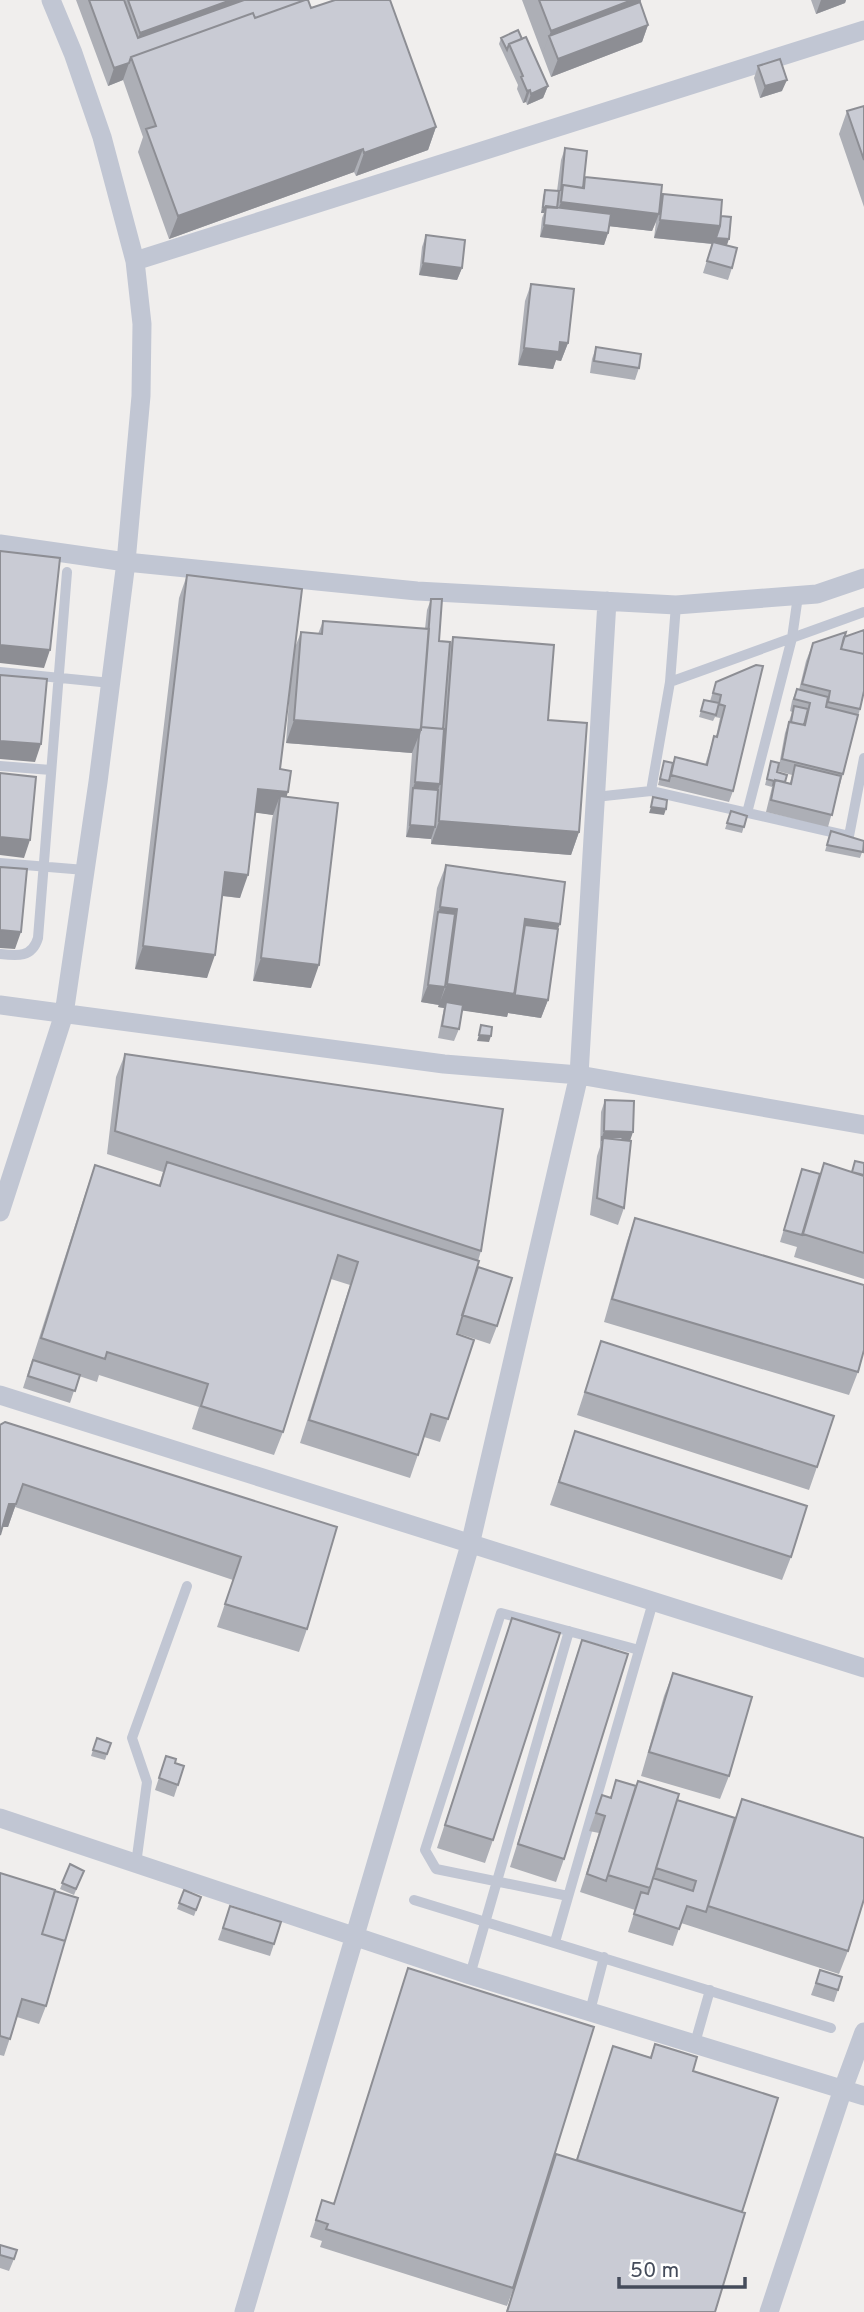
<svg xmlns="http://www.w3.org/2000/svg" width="864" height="2312" viewBox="0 0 864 2312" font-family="Overpass,sans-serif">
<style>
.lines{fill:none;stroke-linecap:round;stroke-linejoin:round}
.service{stroke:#c1c6d3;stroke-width:10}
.minor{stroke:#c1c6d3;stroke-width:19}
.wall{fill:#adafb6}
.shaded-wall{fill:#8d8e94}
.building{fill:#c9cbd4;stroke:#8d8e94;stroke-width:2}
</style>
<rect width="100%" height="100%" fill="#f0eeed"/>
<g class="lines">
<path class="service" d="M0 672 111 683
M670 682 676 605
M0 766 51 770
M651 791 849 836 864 758
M595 797 651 791 670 682 864 612
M747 813 792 638 798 596
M0 863 85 870
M0 954C17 956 32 958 38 938L67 572
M136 1864 147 1782 132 1738 187 1586
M568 1896 436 1869 425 1850 501 1613 639 1650
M414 1900 831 2028
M555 1942 653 1602
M470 1975 569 1631
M590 2011 604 1957
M695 2043 710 1990"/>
<path class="minor" d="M135 261 864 30
M0 544 126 562 417 591 676 605 817 594 864 578
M0 1005 444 1064 579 1075 864 1125
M0 1212 64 1014 98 782 126 562 141 396 142 324 135 261 102 137 73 53 51 0
M0 1395 864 1668
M0 1818 470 1975 864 2096
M244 2312 470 1545 579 1075 607 601
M769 2312 843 2089 864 2032"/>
</g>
<path class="wall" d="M76 0H308L311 8 436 127 428 150 356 176 354 172 169 239 138 152 143 137 123 80 108 86Z
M522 0H641L640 2 648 25 642 42 551 77Z
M811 0H846L845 3 816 14Z
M501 38 522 39 548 86 543 98 527 105 526 102 523 103 517 89 518 85 499 44Z
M758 66 782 91 760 98 754 78Z
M864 106V207L839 134 847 111Z
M565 148 583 182 585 177 660 203 663 194 721 216 727 245H723L732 268 728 280 703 273 712 244 654 238 656 222 652 231 609 226 608 233 604 245 540 237 542 218 544 213H541L543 196 545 190 557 191 561 160Z
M426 235 462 268 457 280 419 275 422 247Z
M531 284 568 343 561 361 556 360 553 369 518 365 525 301Z
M596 347 639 368 635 380 590 373 592 359Z
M187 575 294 650 301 632 318 634 323 621 425 629 427 610 431 599 439 641 449 648 453 637 548 720 579 832 571 855 431 844V839L406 837 412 753 286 743 290 686 280 769 287 796 311 988 253 981 272 819 273 815 255 812 240 898 222 896 207 978 135 969 179 598Z
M844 637 860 709 843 774 828 827 766 812 772 787 765 785 771 761 777 772 785 782 790 783 792 775 778 771 785 733 792 712 790 711 792 701 797 689 799 690 806 661 813 643Z
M756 665 733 791 729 802 658 785 664 761 673 763 675 757 705 765 714 736 716 737 720 718 715 717 713 721 699 717 704 700 710 701 716 682Z
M731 811 747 816 742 833 725 829Z
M831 831 864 847 860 858 825 851Z
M446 865 558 929 548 1000 541 1018 508 1013 507 1017 462 1010 459 1029 454 1041 438 1038 444 1008 438 1007 439 1005 421 1002 437 888Z
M125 1054 481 1251 478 1261V1267L497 1326 490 1344 457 1333 448 1419 440 1442 424 1437 410 1478 300 1443 350 1285 331 1279 283 1432 274 1455 192 1429 199 1407 99 1375 97 1382 79 1376 70 1403 23 1388 87 1188 95 1165 159 1185 163 1172 107 1154 116 1077Z
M605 1100 630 1141 624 1208 618 1225 590 1215 597 1156 600 1147 601 1112Z
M824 1163 852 1172 864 1163V1279L794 1257 797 1247 780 1242 802 1169 820 1175Z
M635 1218 858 1372 849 1395 604 1322 627 1241Z
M601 1341 817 1467 809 1490 577 1415Z
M0 1425 337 1527 307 1629 299 1652 217 1627 233 1580 15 1507 8 1527H2Z
M575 1431 791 1557 782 1580 550 1505Z
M512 1618 493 1840 485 1863 437 1848Z
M582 1640 564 1859 556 1882 510 1867 574 1663Z
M673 1673 729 1776 720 1799 641 1776 664 1696Z
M97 1738 111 1743 105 1760 91 1756Z
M166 1756 175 1763 184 1766 174 1797 155 1790Z
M616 1780 735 1818 742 1799 848 1951 839 1974 681 1923 673 1946 628 1932 635 1910 580 1892 599 1833 589 1831 602 1795 610 1798Z
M70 1864 84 1871 74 1895 60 1889Z
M0 1873 46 2006 39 2024 17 2017 4 2056 0 2055Z
M184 1890 201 1897 194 1916 177 1909Z
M230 1906 274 1944 270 1956 218 1940Z
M408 1968 551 2167 576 2160 613 2046 650 2057 655 2044 693 2071 742 2212 715 2312H506L513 2290 507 2306 320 2247 322 2241 310 2237 322 2200 334 2204Z
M820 1970 838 1990 834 2002 811 1995Z
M0 2245 14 2259 9 2271 0 2268Z"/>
<path class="shaded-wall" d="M231 0H277L132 56 140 33Z
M632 0H641L633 19 549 36 542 54 551 31Z
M821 0H846L845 3 816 14Z
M648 25 642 42 551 77 558 59Z
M129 63 123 80 108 86 114 68Z
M787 80 782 91 760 98 765 86Z
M548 86 543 98 527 105 531 94Z
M530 90 526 102 523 103 527 91Z
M436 127 428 150 356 176 364 153Z
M363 149 354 172 169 239 178 216Z
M561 202 659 214 652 231 554 220Z
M543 207H546L544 213H541Z
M660 220 720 226 714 244 654 238Z
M544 225 608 233 604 245 540 237Z
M716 238 729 239 727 245 714 244Z
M423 263 462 268 457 280 419 275Z
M560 342 568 343 561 361 556 360 553 369 518 365 524 348Z
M0 645 50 650 44 668 0 663Z
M294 720 421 730 412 753 286 743Z
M0 741 41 744 35 762 0 759Z
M415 782 440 784 434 802 413 788Z
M258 789 288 792 280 816V796L273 815 250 812Z
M651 807 666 809 664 815 649 813Z
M439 821 579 832 571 855 431 844Z
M410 825 435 827 431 839 406 837Z
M0 837 30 840 24 858 0 855Z
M225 872 248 875 240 898 216 895Z
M440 907 457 909 449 932 438 912Z
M525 919 560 924 551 947 521 943Z
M0 930 21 932 15 949 0 948Z
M143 946 215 955 207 978 135 969Z
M261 958 319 965 311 988 253 981Z
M447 984 515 994 548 1000 541 1018 508 1013 507 1017 445 1008 446 1002 444 1008 438 1007Z
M428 985 445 987 439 1005 421 1002Z
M479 1035 491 1036 489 1042 477 1041Z
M604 1131 633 1132 629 1144 602 1137 600 1143Z
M9 1504H16L8 1527H1Z"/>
<path class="building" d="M89 0H124L138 38 244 0H305L255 18 253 13 131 57 129 63 114 68Z
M128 0H231L140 33Z
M305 0H308L311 8 335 0H390L436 127 364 153 363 149 178 216 146 129 156 126 131 57 253 13 255 18Z
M539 0H632L551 31Z
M640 2 648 25 558 59 549 36Z
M518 30 522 39 509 44 507 50 501 38Z
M526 37 548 86 531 94 530 90 527 91 521 77 523 76 509 44Z
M780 59 787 80 765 86 758 66Z
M864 106V160L847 111Z
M565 148 587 151 583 188 563 185 561 191Z
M585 177 662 185 659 214 561 202 563 185 584 188Z
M545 190 559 191 557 208 543 207Z
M663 194 722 200 720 226 660 220Z
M546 206 611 214 608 233 544 225Z
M721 216 731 217 729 239 716 238 720 226Z
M426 235 465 240 462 268 423 263Z
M713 242 737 248 732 268 707 261Z
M531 284 574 289 568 343 560 342 559 352 524 348Z
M596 347 641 354 639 368 594 361Z
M0 551 60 558 50 650 0 645Z
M187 575 302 589 280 769 291 771 288 792 258 789 248 875 225 872 215 955 143 946Z
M431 599H442L439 641 450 642 443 729 421 727Z
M323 621 429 629 421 730 294 720 301 632 322 634Z
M864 630V654L841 649 844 637Z
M846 632 841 649 864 654V691L860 709 828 702 830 691 802 684 813 643Z
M453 637 554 645 548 720 587 723 579 832 439 821Z
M756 665 763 666 733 791 671 775 675 757 707 765 714 736 717 737 725 706 719 704 721 695 713 693 716 682Z
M0 675 47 679 41 744 0 741Z
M797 689 828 697 826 707 858 715 843 774 782 759 789 722 805 725 810 703 794 699Z
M704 700 719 703 716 715 701 711Z
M794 706 808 709 804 725 791 722Z
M421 727 444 729 440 784 415 782 419 735Z
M664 761 673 763 669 781 660 779Z
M771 761 779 763 777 772 787 775 785 782 775 780 773 786 774 781 767 779Z
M795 765 841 776 832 815 771 800 775 780 791 784Z
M0 773 36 777 30 840 0 837Z
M413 788 438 790 435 827 410 825Z
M280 796 338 803 319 965 261 958Z
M653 797 667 800 666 809 651 807Z
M731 811 747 816 744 827 727 823Z
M831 831 864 841 863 852 827 845Z
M446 865 565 882 560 924 525 919 515 994 447 984 457 909 440 907Z
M0 867 27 869 21 932 0 930Z
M438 912 455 914 445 987 428 985Z
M525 925 558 929 548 1000 514 995Z
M446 1002 463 1005 459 1029 442 1026Z
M481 1025 492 1027 491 1036 479 1035Z
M125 1054 503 1109 481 1251 115 1131Z
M605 1100 634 1101 633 1132 604 1131Z
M602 1137H623L622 1140 603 1138 602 1141Z
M603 1138 631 1141 624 1208 597 1198Z
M855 1161 864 1163V1175L852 1172Z
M167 1162 479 1261 457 1334 474 1340 448 1419 431 1414 418 1455 309 1420 358 1262 338 1255 283 1432 201 1406 208 1384 107 1352 105 1359 41 1338 95 1165 160 1186Z
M824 1163 864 1176V1253L803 1234Z
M802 1169 820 1174 802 1235 784 1230Z
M635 1218 864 1285V1350L858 1372 612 1299Z
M478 1267 512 1278 497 1326 462 1315Z
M601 1341 834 1416 817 1467 585 1392Z
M33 1360 80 1375 75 1391 28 1376Z
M5 1422 337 1527 307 1629 225 1604 241 1557 23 1484 16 1504H9L0 1535V1425Z
M575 1431 807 1506 791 1557 559 1482Z
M512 1618 560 1633 493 1840 445 1825Z
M582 1640 628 1654 564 1859 518 1844Z
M673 1673 752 1697 729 1776 649 1752Z
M97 1738 111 1743 107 1754 93 1750Z
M166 1756 176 1759 175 1763 184 1766 178 1785 159 1778Z
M616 1780 636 1786 606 1881 587 1874 605 1816 596 1813 602 1795 611 1798Z
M638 1781 679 1794 650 1888 608 1875Z
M742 1799 864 1838V1899L848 1951 708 1906Z
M677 1800 735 1818 706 1912 687 1906 679 1929 634 1914 641 1892 648 1894 653 1878 693 1891 696 1881 656 1868Z
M70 1864 84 1871 76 1889 62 1883Z
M0 1873 55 1890 42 1934 65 1941 46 2006 22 1999 10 2039 0 2036Z
M184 1890 201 1897 196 1910 179 1903Z
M55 1891 78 1898 65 1941 42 1934Z
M230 1906 281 1922 274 1944 223 1928Z
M408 1968 594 2027 513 2288 326 2229 328 2224 316 2220 322 2200 334 2204Z
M820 1970 842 1977 838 1990 816 1983Z
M655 2044 697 2057 693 2071 778 2098 742 2212 577 2160 613 2046 651 2058Z
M556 2154 745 2213 715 2312H507Z
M0 2245 17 2250 14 2259 0 2255Z"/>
<path d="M619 2277v10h126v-10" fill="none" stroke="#454c5b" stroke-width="3.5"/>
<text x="630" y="2277" font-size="21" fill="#454c5b" stroke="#ffffff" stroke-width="5" paint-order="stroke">50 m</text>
</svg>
